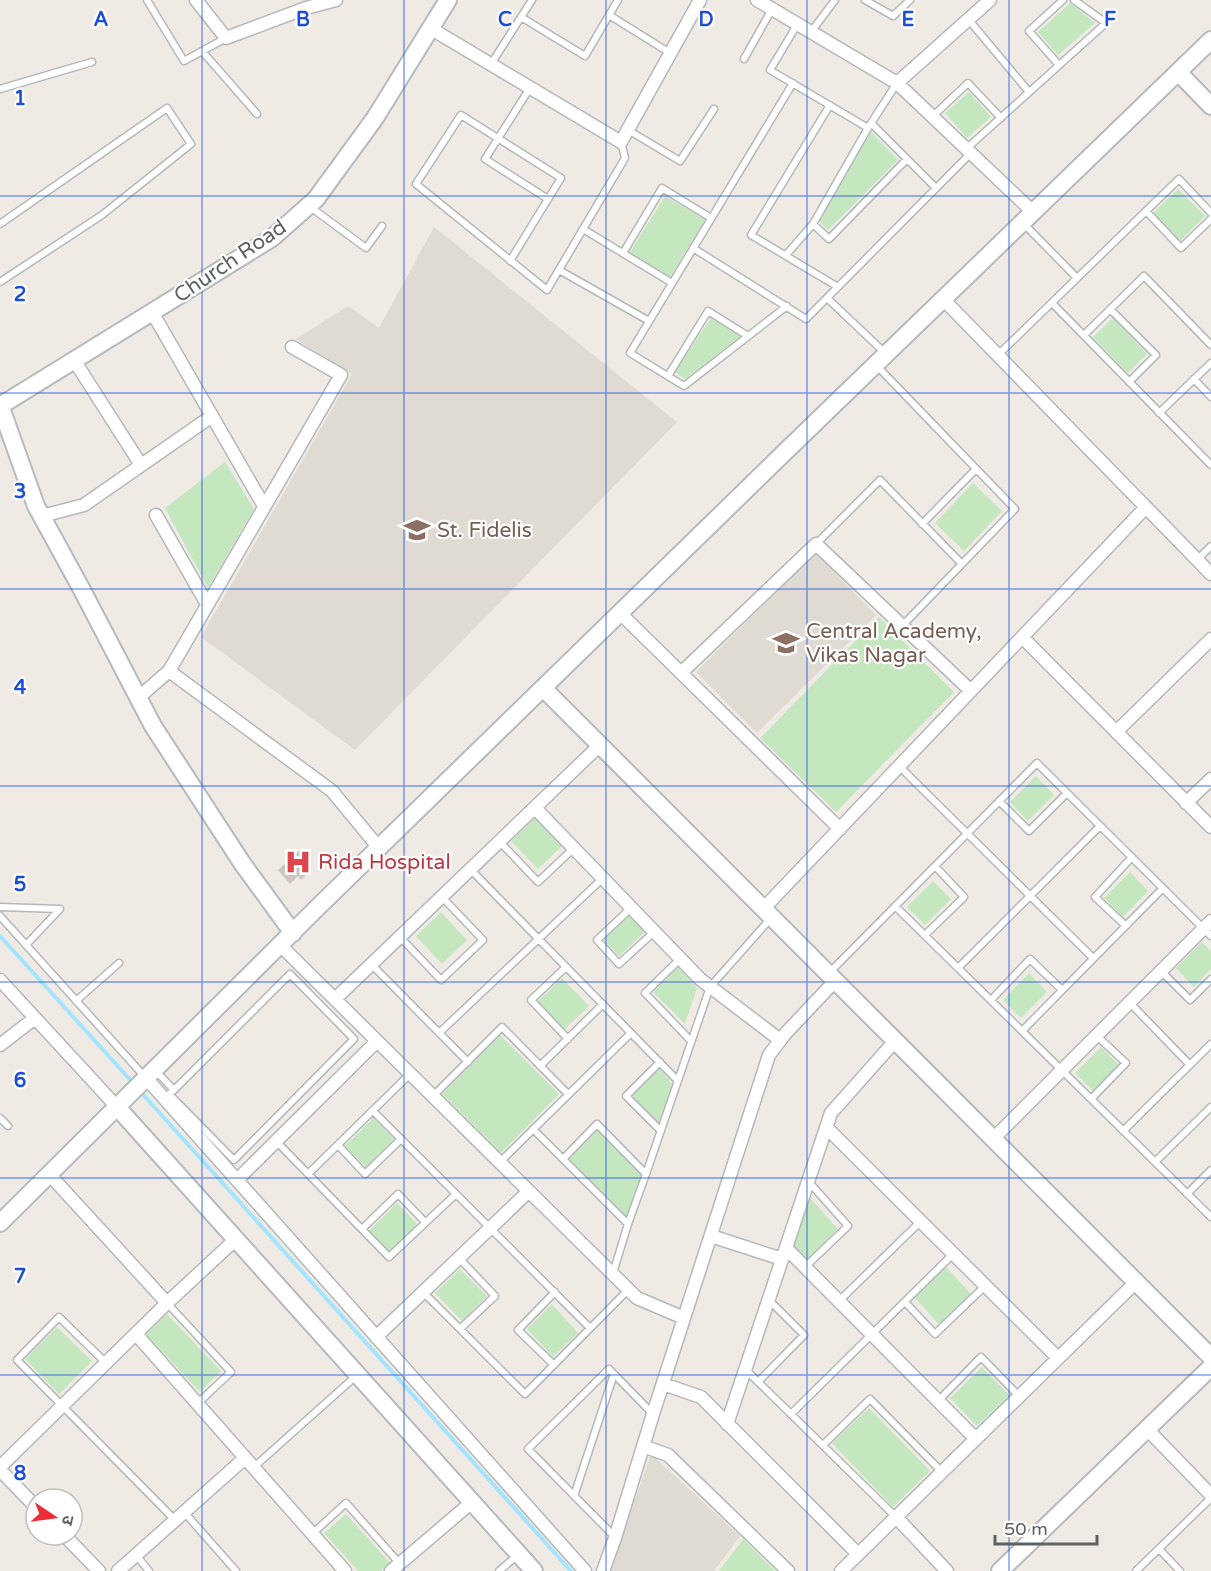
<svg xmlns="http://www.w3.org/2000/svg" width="1211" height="1571" viewBox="0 0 1211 1571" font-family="'Varela Round','Noto Sans Devanagari',sans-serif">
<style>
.education{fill:#dfdad2}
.green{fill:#c5e7c0}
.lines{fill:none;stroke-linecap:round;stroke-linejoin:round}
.stream{stroke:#a4e4ff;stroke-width:4}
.building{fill:#cac6c1}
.lane-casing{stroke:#b4b8bb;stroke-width:9}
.street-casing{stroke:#b4b8bb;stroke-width:15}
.secondary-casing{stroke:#b5babe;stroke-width:20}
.lane{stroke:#fff;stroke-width:6}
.street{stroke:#fff;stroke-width:12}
.secondary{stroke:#fff;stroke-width:16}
.grid{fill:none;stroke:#1d4ed8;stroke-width:1.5;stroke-opacity:0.55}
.labels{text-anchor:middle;stroke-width:4.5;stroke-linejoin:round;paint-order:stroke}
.street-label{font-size:21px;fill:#5c6165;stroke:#fff}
.education-label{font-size:21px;fill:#785e54;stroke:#fff;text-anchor:start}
.health-label{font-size:21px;fill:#be3a42;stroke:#fff;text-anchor:start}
.grid-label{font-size:20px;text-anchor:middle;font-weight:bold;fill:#1d4ed8;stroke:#fff;stroke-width:4.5;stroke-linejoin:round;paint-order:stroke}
</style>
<rect width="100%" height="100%" fill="#efebe4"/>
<path class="education" d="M434 227 677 422 355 750 201 637 352 374 296 339 348 306 379 328Z
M815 553 876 615 757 733 696 672Z
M651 1454 740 1536 714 1571H610Z"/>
<path class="green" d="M1070 3 1095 23 1058 55 1038 32Z
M969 92 991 117 967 138 945 113Z
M871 132 898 160 828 230 817 219Z
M1178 189 1205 216 1180 241 1153 213Z
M665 196 705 220 670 277 630 252Z
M711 318 741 336 685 379 675 372Z
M1113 318 1147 354 1128 373 1093 337Z
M225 462 254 509 208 588 165 508Z
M973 483 1002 511 964 551 935 523Z
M879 617 954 692 836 812 760 738Z
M1036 776 1054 795 1028 821 1010 802Z
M536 817 563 845 538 869 511 841Z
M1130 872 1148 891 1123 917 1104 898Z
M933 881 951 899 925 925 907 907Z
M441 912 467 940 442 964 416 936Z
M629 915 645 932 619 956 603 939Z
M1202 942 1211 951V969L1194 987 1176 968Z
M678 967 697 988 685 1024 653 992Z
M1029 973 1047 992 1021 1018 1003 1000Z
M562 978 589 1006 564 1030 537 1002Z
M500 1035 559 1094 501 1153 442 1094Z
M1101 1047 1119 1065 1093 1091 1075 1073Z
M659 1068 672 1084 659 1124 631 1095Z
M373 1118 394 1139 366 1167 345 1146Z
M599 1129 641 1175 626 1217 569 1159Z
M810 1198 838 1229 807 1259 792 1245Z
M397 1203 418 1225 391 1253 369 1231Z
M946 1267 972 1295 940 1325 914 1297Z
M460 1269 487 1296 462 1321 435 1293Z
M552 1304 578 1333 553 1357 527 1329Z
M167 1314 221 1371 200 1392 146 1334Z
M57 1327 92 1361 59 1394 25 1359Z
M982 1367 1009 1395 977 1426 950 1398Z
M869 1408 930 1471 893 1507 832 1443Z
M346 1514 390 1563 381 1571H358L324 1533Z
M743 1539 775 1571H719Z"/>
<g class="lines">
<path class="stream" d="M0 936 134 1084
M139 1090 571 1571"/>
</g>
<path class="building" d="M300 850 311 863 305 868 309 872 301 880 298 876 290 884 278 870Z"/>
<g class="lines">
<g class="lane-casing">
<path id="lane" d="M147 0 184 61 226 38
M865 0 893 16 910 0
M609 15 670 53
M521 17 585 56 618 0
M968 19 1029 92
M797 25 770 70 868 128
M811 32 835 0
M202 51 257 114
M744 59 772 9
M491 64 532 0
M1059 65 1029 31 1063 0
M530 88 485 159 548 199
M0 89 92 62
M830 105 751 235 838 287
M933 116 968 83 1001 118
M871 123 936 188
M628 130 680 161 714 109
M966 149 1106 23 1074 0
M309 206 366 248 382 226
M1146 211 1181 248 1211 219
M1023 223 1077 278
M0 224 167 108 191 144 102 215 0 282
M813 224 829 239 907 159
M583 229 672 283
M693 248 806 319 971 153
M623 253 662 188 711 218
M786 255 813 224 868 128 897 83
M510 261 561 178 461 115 416 184 547 290 625 158 621 142
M559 270 649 321
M827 298 885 353
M1052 303 1211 465
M787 306 684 386 630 353 793 83
M1110 309 1156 355 1129 382
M1084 335 1144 276 1211 345
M998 355 1179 179 1211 213
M876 365 1015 509 903 625
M668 376 708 311 748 336
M1194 379 1211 397
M1159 413 1211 363
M922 524 976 469
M816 544 880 480 962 564
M1197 560 1211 546
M899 766 1093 958
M999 801 1029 831 1067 793
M500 842 538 882 574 848
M470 869 678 1081
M895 906 1211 1217
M0 907 60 909 26 945
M631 908 597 940 619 964 654 932
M0 916 144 1076
M1126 926 1095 897 1132 857
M925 935 964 897 935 866
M400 937 441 980 483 940 442 897
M680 959 645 993 691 1041
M371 964 468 1062
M566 967 531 1000 568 1039
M958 968 1100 826
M1161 971 1190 1000 1211 979
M830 972 1037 763 1211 936
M991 1000 1030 959 1062 990
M76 1001 119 963
M1130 1003 1190 1065
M1022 1031 1163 888
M439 1033 603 878
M660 1062 626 1096 661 1131
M540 1066 603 1004
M155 1070 174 1090 290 974 354 1039 234 1160 169 1094 174 1090
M433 1096 502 1027 568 1094
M1091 1099 1126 1063 1097 1036
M373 1111 590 1328
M0 1118 8 1126
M533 1129 628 1224
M1123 1131 1211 1044
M276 1141 389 1257 456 1194
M338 1145 365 1174 401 1139
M563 1159 597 1124 646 1174
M500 1162 631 1033
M1155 1162 1211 1107
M308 1174 410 1074
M1187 1194 1211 1170
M362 1229 398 1194 425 1222
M459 1258 495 1296 460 1329
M805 1267 848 1226 809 1182
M613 1273 628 1224 646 1174 710 987 771 918
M423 1292 525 1394 628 1290
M839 1301 921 1221
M905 1302 935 1334 985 1286
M167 1303 231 1372 198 1403
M106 1363 59 1317 17 1360 175 1520
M554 1365 518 1330 555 1292
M746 1370 896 1517
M758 1382 804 1335 769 1300
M938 1401 981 1357 1019 1396
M791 1414 953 1254
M823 1445 870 1399 942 1472
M254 1467 356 1376
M574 1496 614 1374
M184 1512 236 1571
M312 1534 346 1503 400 1564
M615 1537 528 1449 609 1369 652 1413
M1159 1549 1180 1571
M136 1555 149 1571
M499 1571 518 1555
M1136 1571 1211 1498"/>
</g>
<g class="street-casing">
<path id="street" d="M196 0 226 38 306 8 336 0
M757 0 897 83 1033 212
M430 28 621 142 700 0
M897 83 990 0
M943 299 1211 574
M152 312 264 506
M74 360 141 465
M156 515 207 604
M42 516 84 505 212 416
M620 613 840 829
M1022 637 1211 827
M169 671 332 791 379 848
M681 673 816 544 971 691
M138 698 169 671 341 375 292 347
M1116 732 1211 639
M1186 803 1211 779
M535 808 700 979 780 1040
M763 909 1146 507
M280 945 637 1298 684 1318
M0 980 117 1107
M335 999 600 745
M0 1045 35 1018
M146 1078 585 1571
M826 1127 1058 1358
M993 1139 1211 921
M49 1174 167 1303
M237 1180 377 1041
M711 1236 782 1259
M786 1248 976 1439
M136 1334 345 1571
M376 1337 529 1191
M663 1384 701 1397 858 1554
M727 1424 831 1113 895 1041
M1147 1429 1211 1495
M643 1446 668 1455 788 1571
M0 1467 167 1303 236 1239
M0 1470 36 1507
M896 1517 947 1571
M64 1535 99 1571
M118 1571 245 1458
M391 1571 472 1502
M603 1571 615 1538 653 1414 769 1055 785 1034 835 981
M841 1571 1136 1282"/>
</g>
<g class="secondary-casing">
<path id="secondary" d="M1178 72 1211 106
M0 405 36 506 81 588 153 726 242 863 293 933
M0 406 272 238 316 199 375 118 448 0
M543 688 1211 1357
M117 1107 534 1571
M0 1223 319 906 787 450 1211 40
M1000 1571 1211 1367"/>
</g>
<use href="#lane" class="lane"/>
<use href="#street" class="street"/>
<use href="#secondary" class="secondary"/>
</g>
<path class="grid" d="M202 0V1571M404 0V1571M606 0V1571M807 0V1571M1009 0V1571M0 196H1211M0 393H1211M0 589H1211M0 786H1211M0 982H1211M0 1178H1211M0 1375H1211"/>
<defs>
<g id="university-bare" transform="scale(2.07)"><path d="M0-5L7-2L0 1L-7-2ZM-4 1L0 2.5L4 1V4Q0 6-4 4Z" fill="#8d6e63" stroke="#fff" stroke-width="2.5" paint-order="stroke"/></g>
<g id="school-bare" transform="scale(2.07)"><path d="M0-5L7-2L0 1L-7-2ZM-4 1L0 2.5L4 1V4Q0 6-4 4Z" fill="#8d6e63" stroke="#fff" stroke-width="2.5" paint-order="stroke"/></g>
<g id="hospital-bare" transform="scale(2.07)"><path d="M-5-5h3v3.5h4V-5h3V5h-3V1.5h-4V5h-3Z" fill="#e0444e" stroke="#fff" stroke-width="2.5" paint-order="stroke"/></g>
</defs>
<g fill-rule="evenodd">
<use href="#university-bare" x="417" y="530"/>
<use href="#school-bare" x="786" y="643"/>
<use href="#hospital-bare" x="298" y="862"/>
</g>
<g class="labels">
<g class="street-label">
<text transform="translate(230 261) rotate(-34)" y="7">Church Road</text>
</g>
<g class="education-label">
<text x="437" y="537">St. Fidelis</text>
<text x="806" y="638">Central Academy,<tspan x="806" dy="24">Vikas Nagar</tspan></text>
</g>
<g class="health-label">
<text x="318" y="869">Rida Hospital</text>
</g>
</g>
<g class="grid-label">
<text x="101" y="26">A</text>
<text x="303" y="26">B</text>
<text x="505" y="26">C</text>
<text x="706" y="26">D</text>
<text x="908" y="26">E</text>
<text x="1110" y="26">F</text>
<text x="20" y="105">1</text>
<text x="20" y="301">2</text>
<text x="20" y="498">3</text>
<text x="20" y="694">4</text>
<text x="20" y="891">5</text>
<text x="20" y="1087">6</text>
<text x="20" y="1283">7</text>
<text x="20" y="1480">8</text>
</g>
<g transform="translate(54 1517) rotate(103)"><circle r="28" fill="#ffffff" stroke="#bec0c1" stroke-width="1.5"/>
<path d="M0-4.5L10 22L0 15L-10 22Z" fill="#ee2b36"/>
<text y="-9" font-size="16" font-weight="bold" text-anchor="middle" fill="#5c6165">उ</text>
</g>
<path d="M995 1535v9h102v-9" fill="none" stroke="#5c6165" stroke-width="3"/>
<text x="1004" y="1535" font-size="18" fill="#5c6165" stroke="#ffffff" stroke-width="4.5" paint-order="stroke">50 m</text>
</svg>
